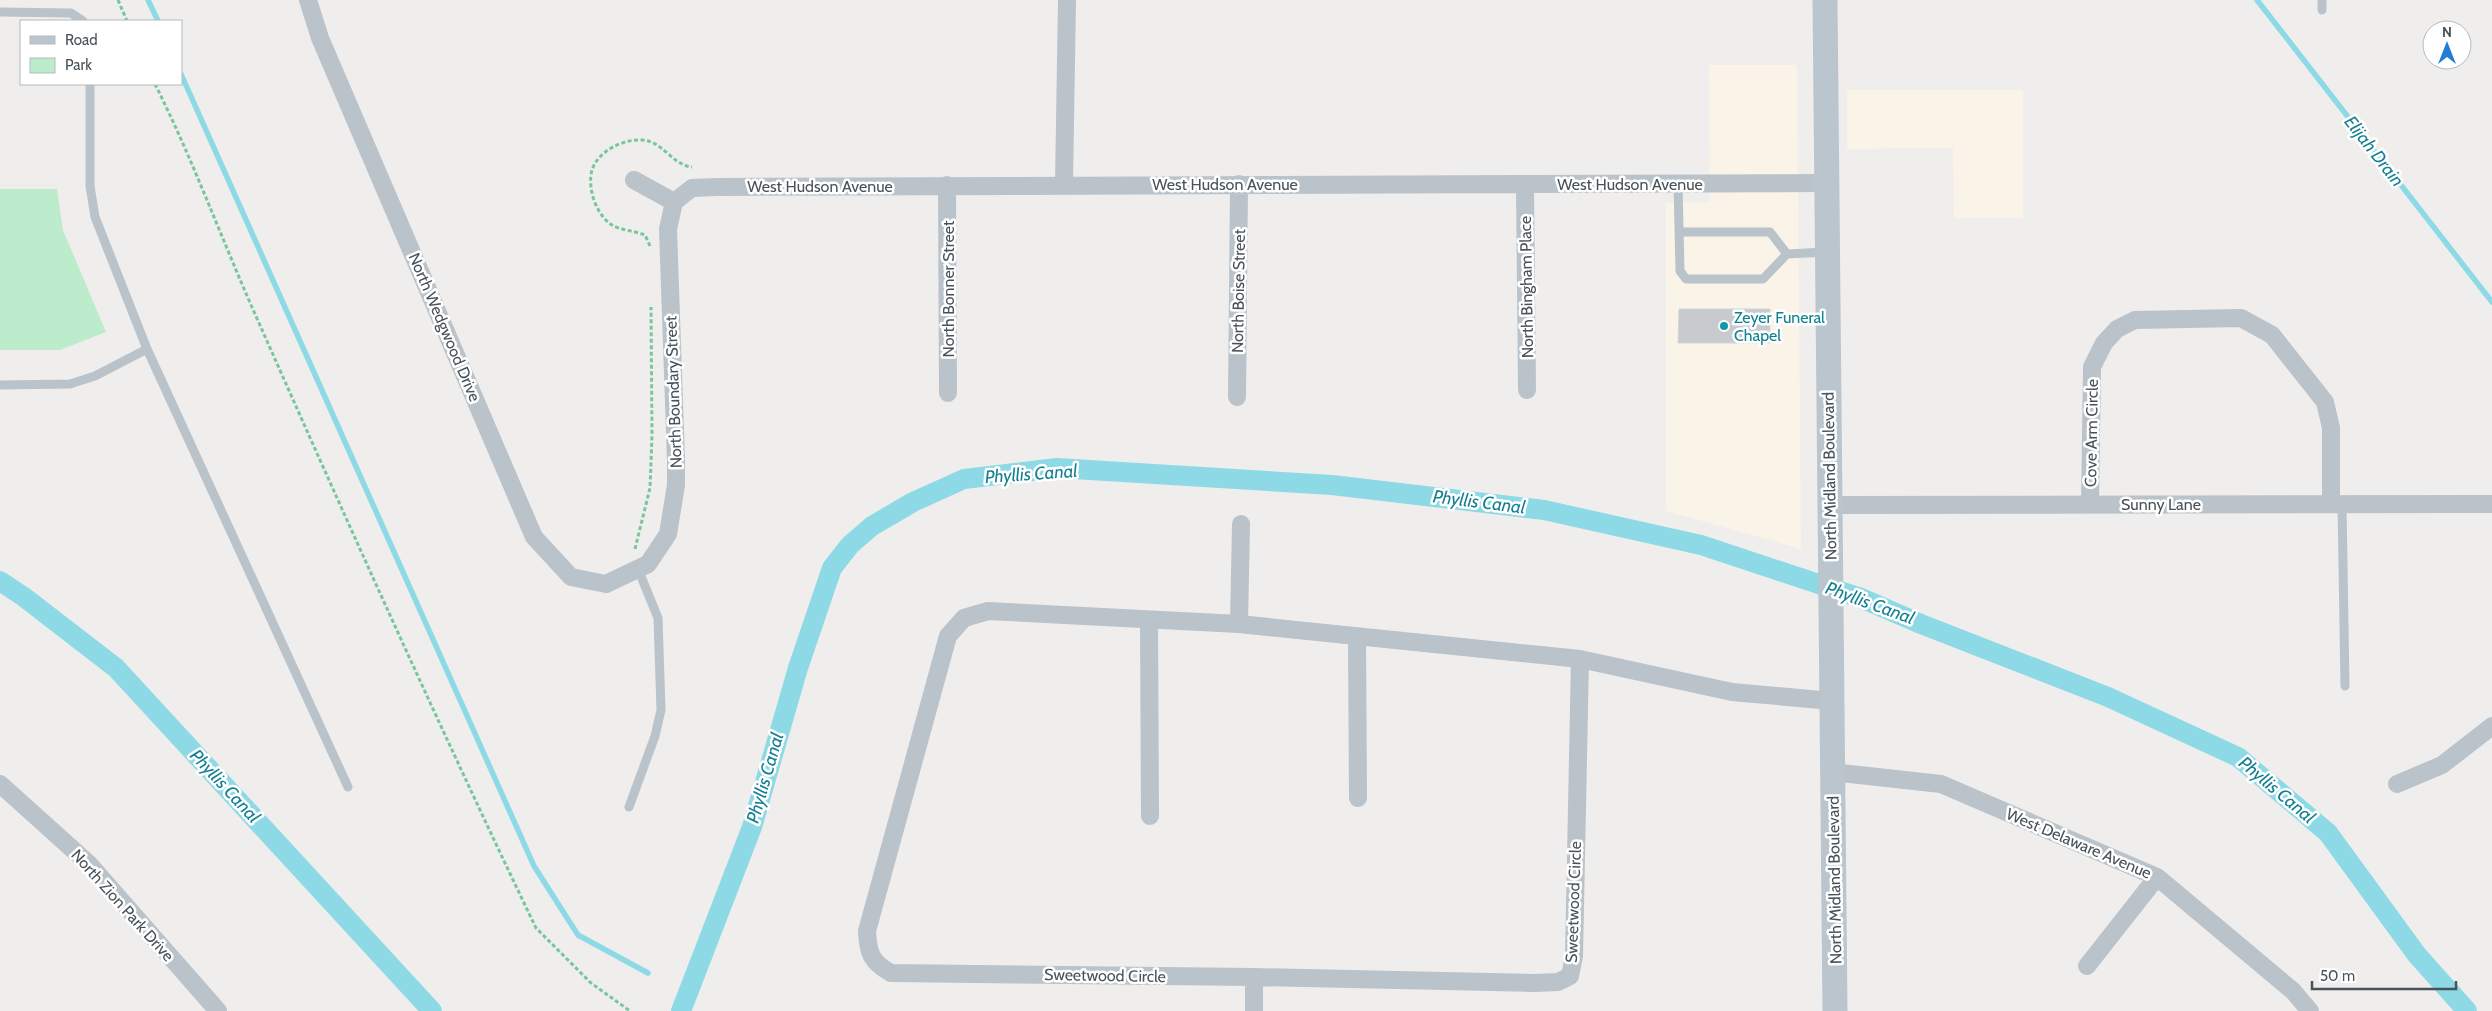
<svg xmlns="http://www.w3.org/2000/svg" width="2492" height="1011" viewBox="0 0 2492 1011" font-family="Cabin,sans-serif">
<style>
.commercial{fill:#faf3e7}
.green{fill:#bdeccc}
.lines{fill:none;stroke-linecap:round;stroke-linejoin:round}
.stream{stroke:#8ddae6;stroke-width:5.5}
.canal{stroke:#8ddae6;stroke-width:20}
.building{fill:#c7cbd0;stroke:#d2d4d9}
.path{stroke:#78c79a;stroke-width:3;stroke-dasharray:4 2.5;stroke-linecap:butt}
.lane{stroke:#b9c3c9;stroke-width:9}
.street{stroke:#b9c3c9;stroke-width:18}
.secondary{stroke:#bac5ce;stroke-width:25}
.culture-dot{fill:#0f9aa8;stroke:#fff;stroke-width:2}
.labels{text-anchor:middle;stroke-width:5;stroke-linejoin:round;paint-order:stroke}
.street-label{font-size:16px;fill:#475259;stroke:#fff}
.culture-label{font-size:16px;fill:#0d838f;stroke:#fff;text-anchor:start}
.water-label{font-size:18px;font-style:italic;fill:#148091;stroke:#fff}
</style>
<rect width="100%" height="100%" fill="#f0eded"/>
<path class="commercial" d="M1709 65H1797L1801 549 1666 511V203L1710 202Z
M2023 90V218H1954L1953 148 1847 149V90Z"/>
<path class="green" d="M0 189H57L63 230 106 332 60 350H0Z"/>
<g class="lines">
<path class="stream" d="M148 0 158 21
M2257 0 2492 302
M181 74 534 866 578 935 648 973"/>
<path class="canal" d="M0 581 24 597 116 668 432 1011
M681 1011 752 827 798 668 832 568 850 545 872 526 913 502 964 479 1057 468 1332 485 1544 510 1701 545 1861 598 1921 624 2108 697 2238 757 2328 833 2417 955 2467 1011"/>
</g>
<path class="building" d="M1679 309H1770V343H1678Z"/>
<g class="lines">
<path class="path" d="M118 0 127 21
M155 84C194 162 223 243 259 323 349 526 440 728 536 928L591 983 630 1011
M650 246 645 235C635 231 620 230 612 225 596 215 587 188 592 170 598 151 623 139 642 140 663 141 672 165 692 167
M635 549 650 488 652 436 651 307"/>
<path class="lane" d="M2322 10V0
M0 12 71 13 83 21
M90 84V186L95 217 147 349
M1678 184 1680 271 1686 279H1763L1787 254 1826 252
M1679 232H1770L1787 254
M0 385 70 384 95 376 147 349 348 787
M2342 504 2345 686
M629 807 655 736 661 710 658 618 638 569"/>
<path class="street" d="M308 0 320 38 534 537 571 577 606 584 648 564 668 534 676 485V461L668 229 674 202
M634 180 674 202
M1064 184 1067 0
M947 185 948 393
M1525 185 1527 390
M674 202 692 188 717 187 1826 183
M1237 397 1239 184
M2090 504 2092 367 2104 343 2117 329 2135 320 2241 318 2272 335 2325 402 2331 428V504
M1829 505 2492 504
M1149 620 1150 816
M1239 624 1241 524
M1357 638 1358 798
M1580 659 1574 956 1570 976 1558 982 1534 983 1254 977 891 973C871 962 868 953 867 931L948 636 964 618 988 611 1239 624 1580 659 1732 692 1832 701
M1832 772 1941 784 2157 877 2293 991 2310 1011
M0 784 89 864 218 1011
M2397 784 2442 765 2492 726
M2087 966 2157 877
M1254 977V1011"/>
<path class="secondary" d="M1825 0 1835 1011"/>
</g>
<circle class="culture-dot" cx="1724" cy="326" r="5"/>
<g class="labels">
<g class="street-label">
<text x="1225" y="190">West Hudson Avenue</text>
<text x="1630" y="190">West Hudson Avenue</text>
<text x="820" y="192">West Hudson Avenue</text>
<text transform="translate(1526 287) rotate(-91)" y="6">North Bingham Place</text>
<text transform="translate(948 289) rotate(-90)" y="6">North Bonner Street</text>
<text transform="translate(1238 291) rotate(-89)" y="6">North Boise Street</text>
<text transform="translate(445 327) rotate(67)" y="6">North Wedgwood Drive</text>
<text transform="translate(673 392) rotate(-92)" y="6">North Boundary Street</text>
<text transform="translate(2091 433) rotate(-89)" y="6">Cove Arm Circle</text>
<text transform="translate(1829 476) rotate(-91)" y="6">North Midland Boulevard</text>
<text x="2161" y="510">Sunny Lane</text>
<text transform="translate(2079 843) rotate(23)" y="6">West Delaware Avenue</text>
<text transform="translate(1834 880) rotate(-91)" y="6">North Midland Boulevard</text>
<text transform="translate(1573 902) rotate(-88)" y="6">Sweetwood Circle</text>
<text transform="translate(123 905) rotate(48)" y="6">North Zion Park Drive</text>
<text transform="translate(1105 975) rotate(1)" y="6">Sweetwood Circle</text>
</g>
<g class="culture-label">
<text x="1734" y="323">Zeyer Funeral<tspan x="1734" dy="18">Chapel</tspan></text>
</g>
<g class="water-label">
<text transform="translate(2374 151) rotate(52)" y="6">Elijah Drain</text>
<text transform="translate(1031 474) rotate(-4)" y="6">Phyllis Canal</text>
<text transform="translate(1479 502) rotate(7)" y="6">Phyllis Canal</text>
<text transform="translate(1870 603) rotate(20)" y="6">Phyllis Canal</text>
<text transform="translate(765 778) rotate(-74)" y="6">Phyllis Canal</text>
<text transform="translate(225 786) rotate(47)" y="6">Phyllis Canal</text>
<text transform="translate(2277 790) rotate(40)" y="6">Phyllis Canal</text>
</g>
</g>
<rect x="20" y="20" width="162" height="65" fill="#ffffff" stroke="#b5babd"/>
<rect x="30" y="36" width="25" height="8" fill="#bac5ce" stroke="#b5babd"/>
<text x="65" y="45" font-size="15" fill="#475259">Road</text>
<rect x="30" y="58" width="25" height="15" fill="#bdeccc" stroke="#b5babd"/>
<text x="65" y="70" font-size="15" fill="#475259">Park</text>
<g transform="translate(2447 45)"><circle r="24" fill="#ffffff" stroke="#b5babd"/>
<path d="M0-4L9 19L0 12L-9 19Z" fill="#237dd4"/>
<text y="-8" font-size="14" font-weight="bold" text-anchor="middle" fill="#475259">N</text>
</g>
<path d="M2312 981v8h144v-8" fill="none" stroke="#475259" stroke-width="2.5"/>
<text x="2320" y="981" font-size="15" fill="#475259" stroke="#ffffff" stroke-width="4" paint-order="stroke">50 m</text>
</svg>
